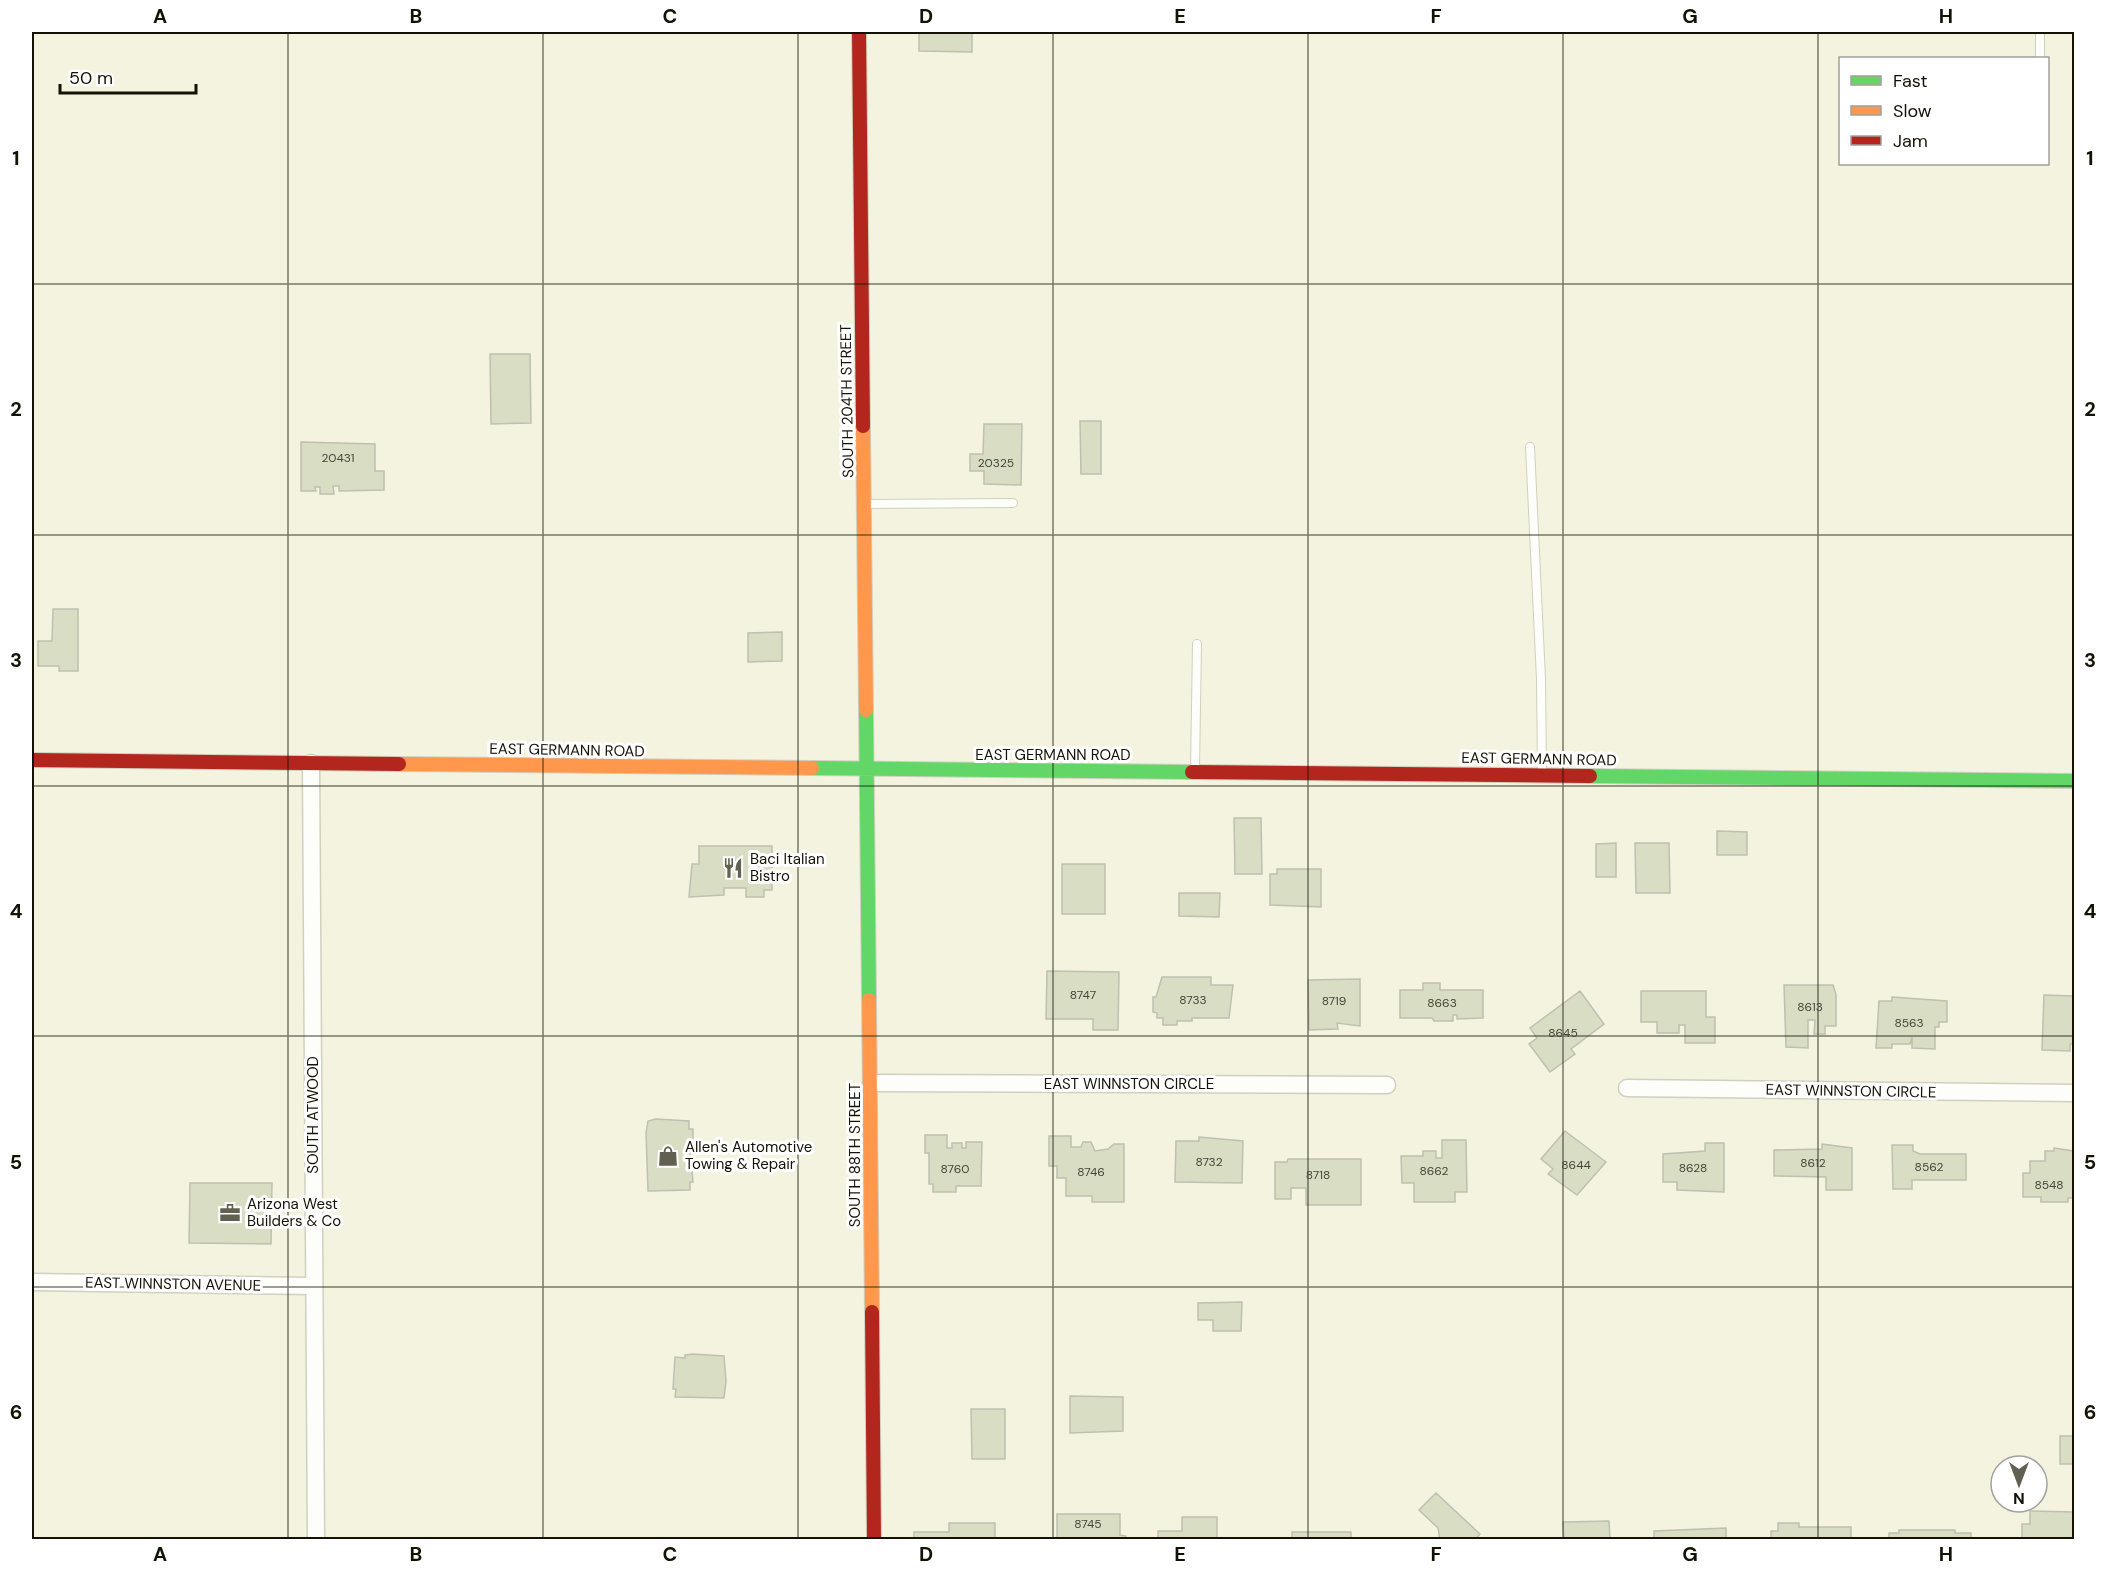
<svg xmlns="http://www.w3.org/2000/svg" width="2106" height="1571" viewBox="0 0 2106 1571" font-family="'DM Sans',sans-serif">
<style>
.building{fill:#d8ddc4;stroke:#bec0b0;stroke-width:1.5}
.lines{fill:none;stroke-linecap:round;stroke-linejoin:round}
.lane-casing{stroke:#d0d0c0;stroke-width:10}
.street-casing{stroke:#d0d0c0;stroke-width:19}
.fast-casing{stroke:#d0d0c0;stroke-width:16}
.slow-casing{stroke:#d0d0c0;stroke-width:16}
.jam-casing{stroke:#d0d0c0;stroke-width:16}
.lane{stroke:#fdfdfa;stroke-width:8}
.street{stroke:#fdfdfa;stroke-width:16}
.fast{stroke:#63d668;stroke-width:14}
.slow{stroke:#ff974d;stroke-width:14}
.jam{stroke:#b3261e;stroke-width:14}
.grid{fill:none;stroke:#131205;stroke-width:1.5;stroke-opacity:0.55}
.labels{text-anchor:middle;stroke-width:6;stroke-linejoin:round;paint-order:stroke}
.number-label{font-size:12px;fill:#454636}
.street-label{font-size:15px;fill:#131205;stroke:#fff}
.poi-label{font-size:15px;fill:#131205;stroke:#fff;text-anchor:start}
.neatline{fill:none;stroke:#131205;stroke-width:2}
.grid-label{font-size:20px;text-anchor:middle;font-weight:bold;fill:#131205}
</style>
<rect width="100%" height="100%" fill="#f4f3df"/>
<path class="building" d="M919 32H972V52L919 51Z
M490 354H530L531 423 491 424Z
M1080 421H1101V474H1081Z
M984 424H1022L1021 485 984 484V471H970V454H983Z
M301 442 375 444V471H384V490L339 491V486H333L334 494H320V487H315L316 491H301Z
M53 609H78V671H59V666H38V641H52Z
M782 632V661L748 662V633Z
M1234 818H1261L1262 874H1235Z
M1717 831 1747 832V855H1717Z
M1616 843V877H1596V844Z
M1635 843H1669L1670 893H1636Z
M699 846H772V890H764V897H746V888H724V895L689 897 692 864H699Z
M1062 864H1105V914H1062Z
M1277 869H1321V907L1270 905V874H1277Z
M1179 893H1220L1219 917 1179 916Z
M1047 971 1119 972 1118 1030H1093V1019H1046Z
M1162 977H1211V985H1233L1229 1018H1192V1021H1177V1025H1163V1018H1157V1013L1153 1012V997H1156Z
M1360 979V1026L1337 1023 1338 1029 1309 1030 1308 980Z
M1423 983H1440V990H1483V1018L1457 1019V1015H1453V1021H1434L1432 1018H1400V990H1423Z
M1784 985H1833L1836 994V1026H1825V1034H1814L1815 1020H1808V1048L1786 1047Z
M1580 991 1604 1024 1571 1049 1575 1054 1550 1072 1529 1044 1537 1038 1530 1028Z
M1641 991H1706V1017H1715V1043H1685V1025H1679V1033H1657V1022H1641Z
M2044 995 2074 996V1044H2070V1051L2042 1050Z
M1892 997 1947 1001V1022H1939V1027H1935V1049L1912 1048V1037L1910 1044H1892V1048H1876L1879 1001H1892Z
M656 1119 689 1121V1129H693V1147H690L693 1182H690V1190L648 1191 646 1133 648 1121Z
M1565 1131 1606 1162 1577 1195 1548 1174 1553 1169 1541 1159Z
M925 1135H947V1148H952V1143H962V1148H966V1142H982L981 1186H956V1192H933V1184H929V1153H925Z
M1049 1136H1071V1147H1081L1083 1142H1091L1095 1151 1108 1149 1114 1144H1124V1202H1092V1196H1066V1178H1057V1166H1049Z
M1199 1137 1243 1141 1242 1183 1175 1182 1176 1141H1199Z
M1442 1140H1466L1467 1192H1455V1202H1414V1183H1402L1401 1156H1423V1151H1436V1158H1442Z
M1705 1143H1724V1192L1677 1190V1182H1663V1154L1705 1151Z
M1822 1144 1852 1148V1190H1826V1177L1774 1176V1150L1822 1149Z
M1892 1145H1913V1151L1920 1154H1966V1180H1912V1189H1893Z
M2054 1148 2073 1151 2074 1198H2068V1202H2041V1197H2023V1173H2030V1161H2045V1151H2054Z
M1288 1159H1361V1205H1306V1188H1291V1199H1275V1162H1287Z
M190 1183H272L271 1244 189 1243Z
M1242 1302 1241 1331H1213V1320H1198V1303Z
M693 1354 724 1356 726 1381 724 1398 675 1397 676 1389H673L675 1357 685 1358V1355Z
M1070 1396 1123 1397V1431L1070 1433Z
M971 1409H1005V1459H972Z
M2060 1436H2074V1464H2060Z
M1436 1493 1480 1534 1475 1540H1440L1438 1528 1419 1510Z
M2030 1511 2074 1512V1540H2022V1524H2030Z
M1057 1514H1120V1535L1126 1536 1125 1540H1057Z
M1182 1517H1217V1540H1158V1531H1182Z
M1609 1521 1610 1540H1564L1563 1522Z
M949 1523H995V1540H914V1532H949Z
M1778 1523H1799V1527H1851V1540H1771V1531H1778Z
M1726 1528V1540H1654V1531Z
M1899 1530H1955V1533H1971V1540H1889V1533H1899Z
M1292 1532H1351V1540H1292Z"/>
<g class="lines">
<g class="lane-casing">
<path id="lane" d="M2040 32V58
M1530 447 1541 679 1542 772
M865 504 1013 503
M1195 769 1197 644"/>
</g>
<g class="street-casing">
<path id="street" d="M311 763 316 1540
M871 1083 1387 1085
M1627 1088 2074 1093
M32 1282 314 1286"/>
</g>
<g class="fast-casing">
<path id="fast" d="M866 710 869 1000
M812 768 1192 772
M1590 776 2074 781"/>
</g>
<g class="slow-casing">
<path id="slow" d="M863 426 866 710
M399 764 812 768
M869 1000 872 1312"/>
</g>
<g class="jam-casing">
<path id="jam" d="M859 32 863 426
M32 760 399 764
M1192 772 1590 776
M872 1312 874 1540"/>
</g>
<use href="#lane" class="lane"/>
<use href="#street" class="street"/>
<use href="#fast" class="fast"/>
<use href="#slow" class="slow"/>
<use href="#jam" class="jam"/>
</g>
<path class="grid" d="M288 32V1540M543 32V1540M798 32V1540M1053 32V1540M1308 32V1540M1563 32V1540M1818 32V1540M32 284H2074M32 535H2074M32 786H2074M32 1036H2074M32 1287H2074"/>
<defs>
<g id="restaurant-bare" transform="scale(1.62)"><path d="M-5-6h1v4h1v-4h1v4h1v-4h1v5L-1.5 .5V6h-2V.5L-5-1ZM5-6V6H3V1.5H1.5Q1.5-4 5-6Z" fill="#626151" stroke="#fff" stroke-width="2.5" paint-order="stroke"/></g>
<g id="shop-bare" transform="scale(1.62)"><path d="M-5-2.5h2.3a2.7 3.5 0 0 1 5.4 0H5L5.5 6h-11ZM-1.5-2.5h3a1.5 2.3 0 0 0-3 0Z" fill="#626151" stroke="#fff" stroke-width="2.5" paint-order="stroke"/></g>
<g id="office-bare" transform="scale(1.62)"><path d="M-6-3h4V-5.5h4V-3h4V5H-6ZM-1-4.5V-3h2v-1.5ZM-6 0V1H6V0Z" fill="#626151" stroke="#fff" stroke-width="2.5" paint-order="stroke"/></g>
</defs>
<g fill-rule="evenodd">
<use href="#restaurant-bare" x="733" y="868"/>
<use href="#shop-bare" x="668" y="1156"/>
<use href="#office-bare" x="230" y="1213"/>
</g>
<g class="labels">
<g class="number-label">
<text x="338" y="462">20431</text>
<text x="996" y="467">20325</text>
<text x="1083" y="999">8747</text>
<text x="1193" y="1004">8733</text>
<text x="1334" y="1005">8719</text>
<text x="1442" y="1007">8663</text>
<text x="1810" y="1011">8613</text>
<text x="1909" y="1027">8563</text>
<text x="1563" y="1037">8645</text>
<text x="1209" y="1166">8732</text>
<text x="1813" y="1167">8612</text>
<text x="1576" y="1169">8644</text>
<text x="1929" y="1171">8562</text>
<text x="1693" y="1172">8628</text>
<text x="955" y="1173">8760</text>
<text x="1434" y="1175">8662</text>
<text x="1091" y="1176">8746</text>
<text x="1318" y="1179">8718</text>
<text x="2049" y="1189">8548</text>
<text x="1088" y="1528">8745</text>
</g>
<g class="street-label">
<text transform="translate(847 401) rotate(-91)" y="5">SOUTH 204TH STREET</text>
<text transform="translate(567 750) rotate(1)" y="5">EAST GERMANN ROAD</text>
<text x="1053" y="760">EAST GERMANN ROAD</text>
<text transform="translate(1539 759) rotate(1)" y="5">EAST GERMANN ROAD</text>
<text x="1129" y="1089">EAST WINNSTON CIRCLE</text>
<text transform="translate(1851 1091) rotate(1)" y="5">EAST WINNSTON CIRCLE</text>
<text transform="translate(313 1115) rotate(-90)" y="5">SOUTH ATWOOD</text>
<text transform="translate(855 1155) rotate(-90)" y="5">SOUTH 88TH STREET</text>
<text transform="translate(173 1284) rotate(1)" y="5">EAST WINNSTON AVENUE</text>
</g>
<g class="poi-label">
<text x="750" y="864">Baci Italian<tspan x="750" dy="17">Bistro</tspan></text>
<text x="685" y="1152">Allen's Automotive<tspan x="685" dy="17">Towing &amp; Repair</tspan></text>
<text x="247" y="1209">Arizona West<tspan x="247" dy="17">Builders &amp; Co</tspan></text>
</g>
</g>
<rect width="2106" height="1571" fill="none" stroke="#ffffff" stroke-width="66"/>
<rect x="1839" y="57" width="210" height="108" fill="#ffffff" stroke="#a1a09b" stroke-width="1.5"/>
<rect x="1851" y="76" width="30" height="9" fill="#63d668" stroke="#a1a09b" stroke-width="1.5"/>
<text x="1893" y="87" font-size="18" fill="#131205">Fast</text>
<rect x="1851" y="106" width="30" height="9" fill="#ff974d" stroke="#a1a09b" stroke-width="1.5"/>
<text x="1893" y="117" font-size="18" fill="#131205">Slow</text>
<rect x="1851" y="136" width="30" height="9" fill="#b3261e" stroke="#a1a09b" stroke-width="1.5"/>
<text x="1893" y="147" font-size="18" fill="#131205">Jam</text>
<g transform="translate(2019 1484) rotate(180)"><circle r="28" fill="#ffffff" stroke="#a1a09b" stroke-width="1.5"/>
<path d="M0-4.5L10 22L0 15L-10 22Z" fill="#626151"/>
<text y="-9" font-size="16" font-weight="bold" text-anchor="middle" fill="#131205">N</text>
</g>
<path d="M60 84v9h136v-9" fill="none" stroke="#131205" stroke-width="3"/>
<text x="69" y="84" font-size="18" fill="#131205" stroke="#ffffff" stroke-width="4.5" paint-order="stroke">50 m</text>
<rect x="33" y="33" width="2040" height="1505" class="neatline"/>
<g class="grid-label">
<text x="160" y="23">A</text>
<text x="416" y="23">B</text>
<text x="670" y="23">C</text>
<text x="926" y="23">D</text>
<text x="1180" y="23">E</text>
<text x="1436" y="23">F</text>
<text x="1690" y="23">G</text>
<text x="1946" y="23">H</text>
<text x="16" y="165">1</text>
<text x="2090" y="165">1</text>
<text x="16" y="416">2</text>
<text x="2090" y="416">2</text>
<text x="16" y="667">3</text>
<text x="2090" y="667">3</text>
<text x="16" y="918">4</text>
<text x="2090" y="918">4</text>
<text x="16" y="1169">5</text>
<text x="2090" y="1169">5</text>
<text x="16" y="1419">6</text>
<text x="2090" y="1419">6</text>
<text x="160" y="1561">A</text>
<text x="416" y="1561">B</text>
<text x="670" y="1561">C</text>
<text x="926" y="1561">D</text>
<text x="1180" y="1561">E</text>
<text x="1436" y="1561">F</text>
<text x="1690" y="1561">G</text>
<text x="1946" y="1561">H</text>
</g>
</svg>
